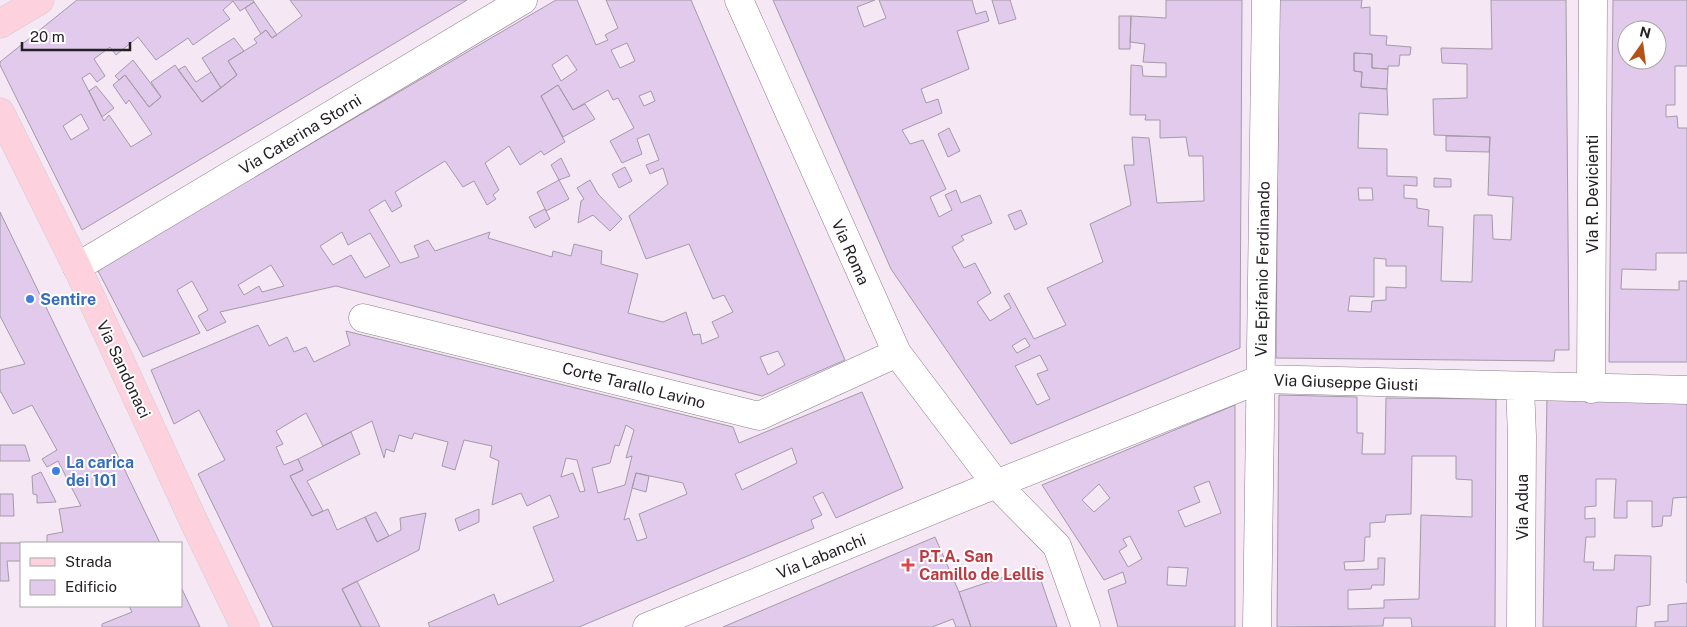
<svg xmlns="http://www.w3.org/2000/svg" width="1687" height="627" viewBox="0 0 1687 627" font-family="'Public Sans',sans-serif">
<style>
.building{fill:#e1caeb;stroke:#a49aa8;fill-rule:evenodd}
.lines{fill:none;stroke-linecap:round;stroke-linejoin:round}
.minor-casing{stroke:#8b7f8b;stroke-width:29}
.major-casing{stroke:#cfcecf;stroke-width:29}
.minor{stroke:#fff;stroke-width:28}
.major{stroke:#fdd1dd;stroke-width:28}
.shop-dot{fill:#3f7fe0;stroke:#fff;stroke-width:2}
.health-dot{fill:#e0444e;stroke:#fff;stroke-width:2}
.labels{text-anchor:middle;stroke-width:4;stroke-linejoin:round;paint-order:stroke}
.street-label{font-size:16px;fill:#252025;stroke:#fff}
.shop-label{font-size:16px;font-weight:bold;fill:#366cbe;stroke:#fff;text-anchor:start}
.health-label{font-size:16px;font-weight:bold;fill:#be3a42;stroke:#fff;text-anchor:start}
</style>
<rect width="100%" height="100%" fill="#f5e7f4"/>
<path class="building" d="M77 0H253L254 2 240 11 233 1 223 10 230 19 193 45 188 38 156 60 138 37 116 55 110 47 94 59 105 76 97 82 90 73 82 78 104 121 109 115 131 147 152 134 129 100 126 104 113 85 125 75 149 107 161 97 151 82 175 65 202 102 237 75 228 61 257 43 254 39 266 30 272 38 302 16 290 0H467L82 230 0 65V62ZM81 114 89 129 71 140 63 126Z
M556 0H577L596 45 608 40 605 35 618 28 606 0H691L845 360 762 396 336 286 220 312 226 322 207 331 198 316 208 310 192 281 177 290 200 333 143 357 97 269ZM627 43 635 61 620 68 611 50ZM567 55 577 70 561 81 552 65ZM558 85 573 110 608 90 613 100 618 98 634 128 610 141 622 163 642 154 637 139 649 134 659 160 646 165 650 174 663 168 668 184 629 216 646 259 689 244 713 299 724 295 733 312 712 322 719 337 702 344 700 334 693 335 686 312 663 322 628 313 638 274 601 264 602 251 574 244 571 256 553 251 552 257 488 238 490 232 435 251 428 240 414 246 419 257 400 263 369 210 385 200 392 212 402 206 395 192 445 161 463 187 474 181 487 205 496 199 493 195 499 190 485 163 509 146 520 165 541 151 544 155 565 142 541 96ZM651 91 655 101 644 106 639 96ZM342 232 348 245 370 233 390 266 365 278 351 255 333 265 320 246ZM271 265 284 286 262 292 259 286 244 295 238 285ZM778 351 785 365 768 375 760 357Z
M773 0H875L857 7 864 27 886 18 879 0H972L976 14 986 11 989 21 957 31 969 69 921 89 926 103 938 99 942 113 902 130 910 144 923 140 946 189 930 197 939 217 952 210 945 195 956 190 961 203 980 195 992 223 961 236 964 240 952 247 964 268 975 263 991 293 977 302 990 321 1011 308 1004 296 1009 293 1034 339 1066 325 1047 288 1103 262 1090 224 1131 205 1124 165H1134L1132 137 1149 138 1157 203 1204 201 1203 156H1189L1186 137 1160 138V120H1145L1146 115H1130L1131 65 1142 66 1143 76 1166 77V63L1143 62 1145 44 1130 42 1131 16 1166 18V0H1242L1240 348 1011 444 891 269ZM1025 338 1030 346 1017 353 1012 346ZM1040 355 1048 370 1037 374 1050 399 1037 405 1015 366Z
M992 0H1010L1016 19 999 24Z
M1279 0H1362L1361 8 1370 7V35L1387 36 1386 45 1411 47 1410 55H1400L1399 66H1388V69L1372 68V54L1354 53V71L1362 72 1361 87 1387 89 1388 115 1359 113 1358 148 1387 149V176L1417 177V186L1404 185V198L1417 199V208L1429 210 1428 226 1443 227 1441 281 1472 282 1474 215H1492L1493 239 1511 240 1513 197 1488 195 1490 137 1434 135 1433 99 1467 98V64L1442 63 1441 48 1492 49 1491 0H1566L1569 350H1555L1554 361 1276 358ZM1358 188H1372L1373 200H1359ZM1374 258 1386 259V266H1406V288L1386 287V300L1372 301 1371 312 1348 311 1350 296 1374 297Z
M1613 0H1687V66H1675V105H1666V117L1677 116 1678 128H1687V253H1656V270L1622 269 1621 289 1679 290V281H1687V362H1609ZM1627 30H1657V60H1627Z
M254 2 277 35 272 38 266 30 261 34 245 8Z
M1119 16H1131L1130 49H1119Z
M234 38 244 51 228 61 237 75 221 88 202 58Z
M1354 53 1372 54V68L1388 69 1387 89 1361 87 1362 72 1354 71Z
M133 60 161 97 149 107 125 75 119 80 115 76Z
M185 66 196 82 211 72 221 88 202 102 178 70Z
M558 85 573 110 585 104 595 119 563 137 541 96Z
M96 86 114 108 102 117 89 91Z
M949 128 960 151 948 157 938 134Z
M1446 136 1490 137 1489 152 1446 151Z
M561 158 570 176 559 180 551 165Z
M625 167 632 181 619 188 612 174Z
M1434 178 1451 179V187H1434Z
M559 180 569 199 546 211 537 192Z
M590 180 598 194 622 219 610 231 593 215 578 223 581 201 584 199 577 188Z
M545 209 550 219 535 228 529 217Z
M1021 210 1027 224 1015 230 1008 215Z
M0 212 160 543H47V535L63 532 59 509 81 506 58 461 47 467 42 459 57 450 32 405 13 414 1 392H0V370L25 364 0 316Z
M258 325 269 346 287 337 294 352 306 347 314 362 350 345 346 331 733 427 739 443 862 392 903 488 836 518 823 492 813 497 822 515 811 520 814 528 579 627H430L428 623 494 594 498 605 554 581 533 527 559 517 550 495 527 506 521 493 492 505 499 461 490 457 492 446 464 440 455 470 442 466 448 442 414 433 412 439 399 435 394 452 386 449 384 458 372 421 323 446 306 413 276 431 283 444 276 447 284 465 298 459 303 470 290 476 312 516 328 509 337 530 365 517 377 542 401 530 400 518 426 513 419 550 342 589 361 627H273L198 474 225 460 199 410 174 424 151 370ZM626 425 634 430 626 458 632 456 625 485 598 493 592 468 610 463 615 445 619 446ZM792 448 797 463 742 490 735 474ZM566 458 577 460 585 491 580 492 573 473 561 477ZM636 473 683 483 687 494 639 514 647 538 637 541 629 518 624 520Z
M1279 395 1357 397V433H1363L1362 454H1385L1386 398 1496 399 1495 627H1412L1411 618H1384L1383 626 1277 627ZM1412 456H1456V479L1472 480V517L1421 515 1419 599 1384 600V608L1348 609V590L1371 589 1372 585H1384L1385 558H1378V569L1345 570 1344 562 1364 561 1365 537H1370V523L1385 522 1386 515 1411 514Z
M1547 396 1687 397V583V497L1673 498 1671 516H1663L1662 526 1652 527V501H1627V518H1614L1616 479H1596V506L1585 507V519L1595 518V537H1586L1584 562H1594L1593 570H1614L1615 555 1651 556 1650 605 1637 607 1636 627H1543Z
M1235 405V627H1118L1108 590 1126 583 1123 572 1104 580 1042 485ZM1209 481 1221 513 1185 527 1178 511 1200 502 1194 487ZM1099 484 1110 498 1094 512 1082 500ZM1130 536 1142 559 1128 567 1119 551 1127 546 1123 539ZM1168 567 1188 568 1186 586 1167 585Z
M351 432 360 454 307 481 323 511 312 516 290 476 303 470 298 459Z
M0 445H25L30 461H0Z
M41 472 56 502 37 503V495L33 494 32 476Z
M636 473 649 476 646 492 632 488Z
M0 494H13L14 516H0Z
M479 509V522L459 531 455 519Z
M376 512 389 536 377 542 365 517Z
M935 537 959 592 971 627H956L953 619 932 627H723Z
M0 543H21V561H7L9 581H0Z
M1036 566 1057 627H971L959 592Z
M357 581 380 627H361L342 589Z
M181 587 200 627H102V624L132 612 129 606H181Z
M1687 603V627H1655V622L1668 621V605Z"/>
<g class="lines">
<g class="minor-casing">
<path id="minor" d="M739 0 897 353 996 484 1057 546 1086 627
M77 267 523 0
M363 318 759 416 897 353
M1520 387 1522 436 1521 627
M1591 389 1593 0
M647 627 996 484 1261 379 1687 390
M1257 627 1266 0"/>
</g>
<g class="major-casing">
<path id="major" d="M0 24 40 0
M0 112 77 267 194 522 245 627"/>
</g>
<use href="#minor" class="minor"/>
<use href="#major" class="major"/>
</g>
<g class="shop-dot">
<circle cx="30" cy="299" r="5"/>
<circle cx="56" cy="471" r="5"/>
</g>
<path class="health-dot" d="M905.5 557.5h5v5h5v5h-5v5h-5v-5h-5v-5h5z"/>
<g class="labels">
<g class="street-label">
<text transform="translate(300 134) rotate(-31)" y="6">Via Caterina Storni</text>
<text transform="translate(1592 194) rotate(-90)" y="6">Via R. Devicienti</text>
<text transform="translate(851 252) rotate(66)" y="6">Via Roma</text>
<text transform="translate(1262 269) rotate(-89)" y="6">Via Epifanio Ferdinando</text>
<text transform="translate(124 369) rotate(65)" y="6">Via Sandonaci</text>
<text transform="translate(1346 382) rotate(2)" y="6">Via Giuseppe Giusti</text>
<text transform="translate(634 385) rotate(14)" y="6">Corte Tarallo Lavino</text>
<text transform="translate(1522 507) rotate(-90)" y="6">Via Adua</text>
<text transform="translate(821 556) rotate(-22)" y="6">Via Labanchi</text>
</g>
<g class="shop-label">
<text x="40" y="305">Sentire</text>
<text x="66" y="468">La carica<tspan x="66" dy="18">dei 101</tspan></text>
</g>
<g class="health-label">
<text x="919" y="562">P.T.A. San<tspan x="919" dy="18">Camillo de Lellis</tspan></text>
</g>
</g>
<rect x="20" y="542" width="162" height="65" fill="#ffffff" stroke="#a8a6a8"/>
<rect x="30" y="558" width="25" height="8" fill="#fdd1dd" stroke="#a8a6a8"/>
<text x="65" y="567" font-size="15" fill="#252025">Strada</text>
<rect x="30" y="580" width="25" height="15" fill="#e1caeb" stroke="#a8a6a8"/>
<text x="65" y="592" font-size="15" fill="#252025">Edificio</text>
<g transform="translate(1642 45) rotate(14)"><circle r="24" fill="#ffffff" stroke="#a8a6a8"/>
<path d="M0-4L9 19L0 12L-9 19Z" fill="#b45217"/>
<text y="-8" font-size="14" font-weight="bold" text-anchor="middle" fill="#252025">N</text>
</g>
<path d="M22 42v8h108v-8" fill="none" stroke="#252025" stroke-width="2.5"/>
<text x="30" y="42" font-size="15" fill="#252025" stroke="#ffffff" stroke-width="4" paint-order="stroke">20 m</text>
</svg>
